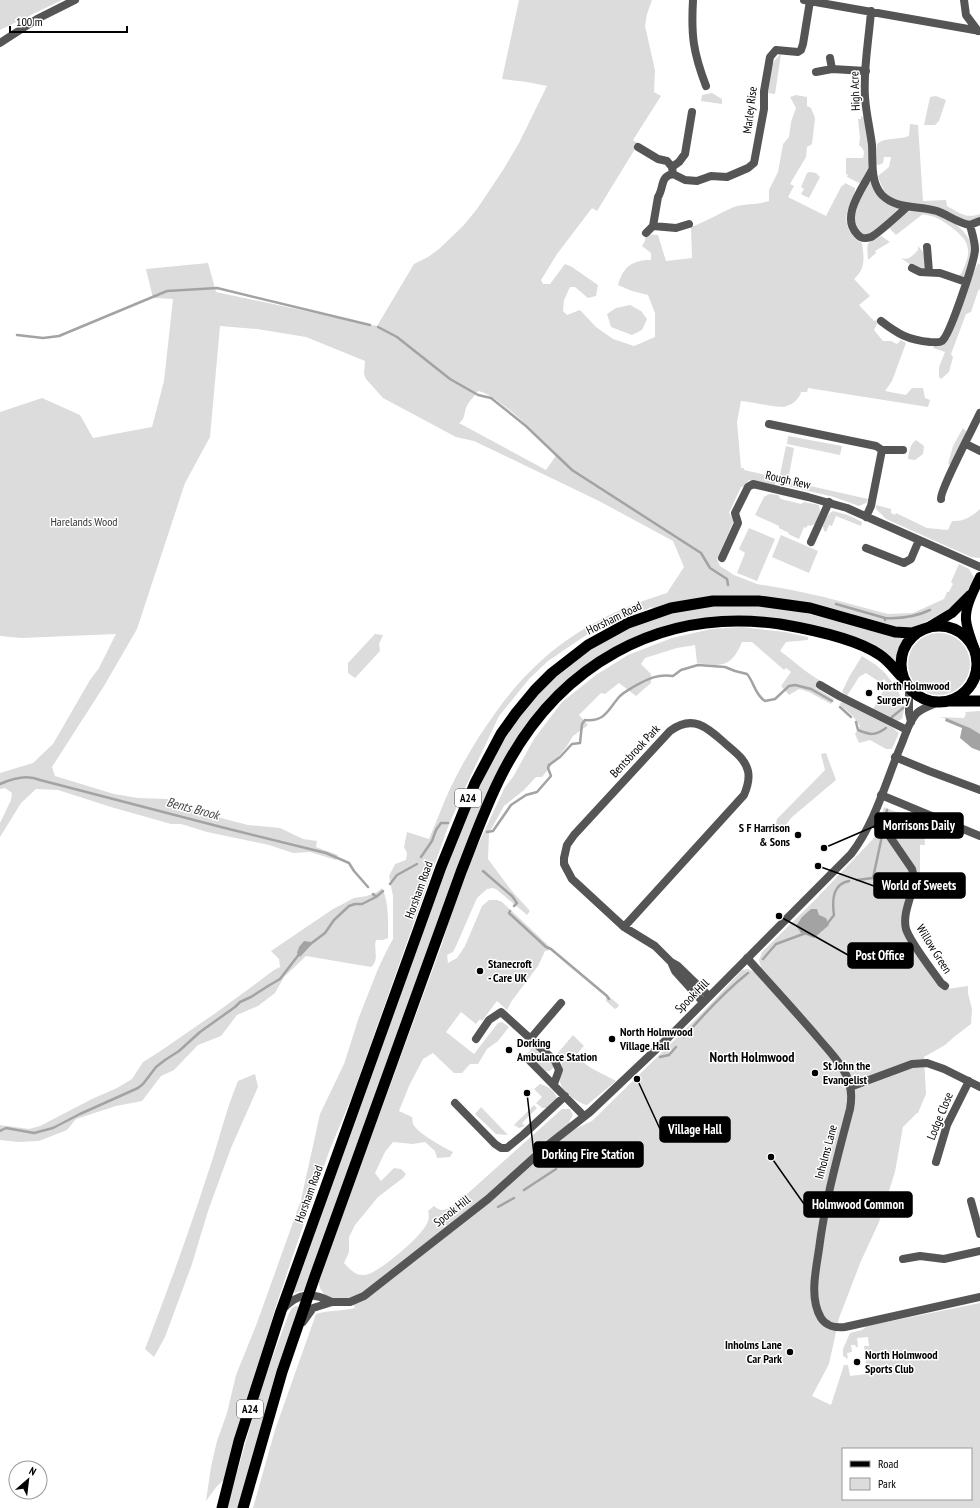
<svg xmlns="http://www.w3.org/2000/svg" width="980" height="1508" viewBox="0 0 980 1508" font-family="'PT Sans Narrow',sans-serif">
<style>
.green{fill:#dcdcdc;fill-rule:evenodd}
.water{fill:#a3a3a3}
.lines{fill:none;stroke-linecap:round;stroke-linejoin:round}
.stream{stroke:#a3a3a3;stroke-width:2.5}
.minor{stroke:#555;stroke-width:8}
.tertiary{stroke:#555;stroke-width:8}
.primary{stroke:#000;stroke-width:10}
.trunk{stroke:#000;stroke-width:11}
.poi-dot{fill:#000;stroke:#fff;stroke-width:1.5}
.labels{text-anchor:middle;stroke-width:3;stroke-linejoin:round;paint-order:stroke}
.shield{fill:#fff;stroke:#4c4c4c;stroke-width:1}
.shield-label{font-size:11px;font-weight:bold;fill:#000}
.street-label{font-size:12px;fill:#000;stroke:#fff}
.park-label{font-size:12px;fill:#333;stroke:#fff}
.poi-label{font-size:12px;font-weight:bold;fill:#000;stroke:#fff;text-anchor:start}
.water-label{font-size:13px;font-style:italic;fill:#444;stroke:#fff}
.quarter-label{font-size:14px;font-weight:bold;fill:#000;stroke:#fff}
.leader{fill:none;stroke:#000;stroke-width:1.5}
.callout-dot{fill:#000;stroke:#fff;stroke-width:1.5}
.callout{fill:#000;stroke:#000;stroke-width:1.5}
.callout-label{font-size:13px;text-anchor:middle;font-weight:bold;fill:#fff}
</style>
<rect width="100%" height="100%" fill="#fff"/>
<path class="green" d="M0 0H62L0 30Z
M519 0H652L647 14 645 26 655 70 654 92 661 96 633 140 638 144 597 211 592 208 557 254 541 280 543 284H550L565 264 572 267 598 285 596 296 588 298 575 287H570L564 300 563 311 567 315 580 310 596 327 613 339 634 346 655 337V313L648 295 632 291 618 285C623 267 632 260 651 260V253L642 246 645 241 646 234 658 235 666 261 692 258 691 227C706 222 719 213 734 207 745 203 758 205 769 201V190L778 172 783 144 789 137 791 122 796 108 790 97 796 95 807 97V106L811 108 815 118 812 144 807 147 806 157 790 184 794 186 788 197 826 216 842 185 843 186 845 183 855 188C855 194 852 198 850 203 843 219 846 234 862 243 864 258 866 268 854 279L870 296 859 305 874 321 876 320 877 324 874 330 883 341H891L897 344 901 340 906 343 892 381 885 391 906 395 912 388H923L925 398 930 400 928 407 808 388 807 392H801C799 400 791 406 782 407 773 407 752 402 741 401L737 422 741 468H744V470L770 476 771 473 777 474 775 485 749 480 744 487H741L729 513 734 520 717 559 720 566 734 575 757 584 787 589 824 597 888 614 913 613 944 599 947 592H949L953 584 951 582 959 564 969 569 975 579C967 591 961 601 948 609L949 611 908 630 794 602 653 610 652 607 630 616 607 621 548 661 529 679 499 716 464 790 448 827 353 1094 330 1149 292 1258 275 1309 225 1479 217 1486 206 1501 211 1467 217 1441 227 1413 236 1375 257 1323 301 1200 320 1114 344 1064 359 1017 378 969 387 950 393 939V896L389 876 395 864 406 860 407 853 404 847 407 832 429 839C436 823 442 806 449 791 462 763 478 737 496 712 540 650 594 615 667 593L684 567 673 541 599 501 474 441 456 437 383 398 366 379 364 374 365 361 306 337 257 329 220 326 210 437 185 483 137 629 104 686 52 767 55 776 114 794 138 798 168 799 198 812 248 825 280 828 303 839 317 841 316 847 338 855 336 860 310 852 293 853 269 845 207 832 181 824H171L111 807 58 790 36 789 21 803 0 837V823L11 800 12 793 5 788 0 789V773L33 763 53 744 90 680 99 668 116 634 21 638 0 636V412L42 398 80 415 93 438 152 427 164 381 173 299 153 298 146 269 208 263 216 292 377 326 414 264 428 257 439 249 463 226 477 209 503 170 519 143 547 86 527 82 502 79ZM478 391C497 394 542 439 557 454L546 470 459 423C465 419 464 414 466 408 468 402 474 397 478 391Z
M781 54 775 94 767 93C769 79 769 63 781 54Z
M712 93 722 99V104L701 101 702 95Z
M936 96 946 100 939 121 935 125H924L930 97Z
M861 116 865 118 869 141V168L862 182 859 183 847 177 848 175 846 174V158H863C865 152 864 149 859 145L860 138 858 119H861Z
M910 124 918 125 923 201 946 200 947 206C960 213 965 219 980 214V218L968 222 894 199C884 194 882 187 878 176L889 167 891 157H884L883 163 879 165 876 164 877 144C885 137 899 140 909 136Z
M810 172 816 173 820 177 809 198 801 194 804 189 801 187 807 173Z
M872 182 898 207V209L873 233 865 235C843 224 861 199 868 183Z
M913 210C920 211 927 211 934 213 950 218 971 232 972 250 972 258 967 269 964 277L958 276 961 274C964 268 969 257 968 250 968 247 966 242 964 239 957 230 936 214 925 215L923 214 896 235 889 228 903 214Z
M881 236 890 242 875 251 876 253 868 260C867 242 865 243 881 236Z
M918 246 924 253 925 267 921 269 912 266 901 258C909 261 913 255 918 250Z
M978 263 980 265V289L978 291 971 312 966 314 951 354 953 357 949 372 941 379 939 377V367L945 352 933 348 935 345 942 344Z
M630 305 641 311 647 319 642 330 632 335 611 327 607 314 616 308Z
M963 428 967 432 955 457 950 465 948 464 953 446Z
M788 436 842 446 840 455 787 444Z
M916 440 924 446 923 454 915 460 908 459C909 452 910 444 916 440Z
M786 446 794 448 788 481 868 499 866 503 859 506 834 497 778 484Z
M769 494 778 495 781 499 801 504 804 502 819 505 820 511 815 524 810 526 808 525 806 528 804 527 799 539 788 534 789 533 779 528V526L755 515 764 497Z
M876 505 891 509V513L895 515 896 513 927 528 948 530 952 521C964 522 972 516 980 509V558L971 557 886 519 876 509Z
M833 511 848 515 862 522 861 526 836 516 832 526 829 525 826 532 824 531 823 526C825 520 827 514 833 511Z
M749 528 775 539 757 581 737 573 745 553 739 549Z
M781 535 818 551 809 573 772 557Z
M740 604 793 610 906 638C900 645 897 653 896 662 890 657 883 649 875 645 855 635 830 632 808 627 786 623 764 616 742 616 676 614 605 643 558 689 543 703 531 719 519 735L306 1290 295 1293 293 1290 465 817 483 777 502 743 525 709 548 683 598 644 628 629 657 617 689 609Z
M741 627 785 632 808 637V640L786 642 780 651C794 661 806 673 821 681L816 688 834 699 831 704 809 692 799 689 789 695 781 686 791 672 786 668 784 670 752 642H742C732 667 721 667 697 663L695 645 677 648 645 658 641 664 651 674V683L636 696 619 683 605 694 601 693 579 715 588 725 573 736 567 746 542 777H536L524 790 504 806 489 833 488 859 511 890 530 911 527 915 496 889 492 888 487 889 477 898 456 946 453 952 447 955 448 963 457 958 465 946 482 906 489 900H497L502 902 549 946 619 1005 618 1007 615 1009 606 1001V997L550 950 545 951 538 966 511 1002 507 1010 497 1001 482 1021 480 1019 476 1024 461 1012 446 1032 474 1054 498 1023 502 1022 509 1027 498 1041 487 1049 478 1064H470L462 1073H454L433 1053 423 1059 409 1086 399 1111 412 1117C413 1119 412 1121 413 1124 416 1132 444 1148 453 1152L450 1157 437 1158 435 1151 425 1142 413 1144 393 1142 385 1152 375 1173 381 1181 394 1168 401 1169 406 1174 403 1178 378 1197 355 1225 349 1237V1252L344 1263C350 1269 355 1276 365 1275 379 1273 425 1234 428 1221 429 1218 429 1214 428 1211L434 1206C443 1214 449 1208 457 1203L562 1109H570L573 1115 569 1122 575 1129 592 1121 703 1012 742 970 748 969 755 972 761 967 759 960 762 952 814 901 873 839 878 829 884 807 924 823 925 845H920V873L910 876 911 884 902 927 944 988 947 989 968 986V993L972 1009 971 1024 954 1037 945 1045 924 1057 926 1094 918 1113H917L903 1127 895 1172 879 1222 861 1261 839 1318 829 1364 812 1396 831 1405 844 1365H848L850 1376 867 1374 864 1346H869L868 1337 857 1338 858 1347H856L855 1345H851L852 1352 847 1353 848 1359 843 1356V1349L850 1333 862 1330 867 1326 980 1303V1508H253L275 1430 316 1314C329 1310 342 1311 355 1308L350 1298C336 1304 317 1296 319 1279L442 944 455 901 475 851 505 787 513 777 534 739 562 702 596 675 628 655 672 638 711 629ZM843 1449H971V1499H843Z
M908 664a31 31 0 1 1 62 0a31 31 0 1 1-62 0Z
M375 634 383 635 379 644 380 651 355 678 348 673V663Z
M862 656 876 665 885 673 896 687 905 706 902 719 897 721 873 709C879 700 882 691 888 683L884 679 881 683 866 673 859 677 847 696 842 692 849 677Z
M842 702 892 727 899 733 892 749H886L870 740 859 743 855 734 860 726 852 715 839 704Z
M980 711V734C968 727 953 720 939 717L964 718 966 714 965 712Z
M826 753 836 780 792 817 780 832 776 824 777 819 825 770 821 754Z
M382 888C389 902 388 922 388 938L383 940H376C373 949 380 959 371 967L306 956 284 977 275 993 258 1006 237 1015 221 1036 198 1045 174 1070 161 1076 142 1101 116 1106 76 1119 67 1130 39 1141 18 1142 0 1140V1125L29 1129 40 1126 92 1099 117 1088 132 1079 143 1062 159 1052 217 1012 250 988 274 970 280 967 279 959 271 951 333 909 354 898 367 896 377 892Z
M573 1035 584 1046 579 1051 576 1057 591 1068 616 1081 587 1105C579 1104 560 1090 560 1081 560 1069 565 1064 557 1054Z
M526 1040 553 1064V1068L550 1071H546L527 1054 531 1050 525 1043Z
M255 1074 258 1087 231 1148 208 1211 192 1264 165 1337 154 1357 145 1349C167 1292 188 1235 207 1176 218 1145 225 1112 238 1081Z
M540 1084C549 1087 554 1089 557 1099L548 1108H542L536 1103 542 1097 534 1089Z
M534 1105 537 1108 522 1123 525 1126 519 1128 514 1125Z
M481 1107 508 1135 496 1134 475 1114Z
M295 1306H298L299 1309 238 1508H227L261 1388 289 1313 292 1308Z"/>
<path class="water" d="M946 718 970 728 980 734V751L972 748 960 738 962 728 945 721Z
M811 909H817L819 915 826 918 829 925 814 938 801 933 796 926 802 917Z
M304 941 311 942 312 944 300 957 297 953 299 947Z"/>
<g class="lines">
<path class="stream" d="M378 327 397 337 450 379 478 395 491 398 526 426 572 470 701 553 710 568 727 579 728 585
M17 335 43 338 59 336 167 291 217 288 370 325
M836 604 885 618V620
M885 618C902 619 915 617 930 610
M840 707 851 717
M892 717 903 708
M856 722 858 730C870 735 875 736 886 728
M0 784C13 778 27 774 40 780L221 827 326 853 349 863 354 871 368 887
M884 826 887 810
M487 832 493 831 511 805 526 795 537 792 551 776 548 768 549 765 560 757 572 744 580 743 582 724 585 720C606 722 608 709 620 696 624 692 629 690 633 687 648 679 656 674 673 676L681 670 698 665 725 667 735 671 747 674C754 682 755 695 765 701L775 699 789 686 795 685 811 689 832 701
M421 857 432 841 436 830 441 823H448
M483 871 512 896 517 903 514 906
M857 880 873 878 882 836
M390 884 397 875 417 864
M373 894 376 897
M510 911 509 913 546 947 551 949 607 996 609 999
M827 924 834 915C832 901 832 884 849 881
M309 945 325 933 334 920 349 906 355 904H362L376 897 383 891
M763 959 776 944 806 933
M684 1037C704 1014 724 992 748 973
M660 1057 669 1055 676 1047
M0 1131 6 1128 34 1133 53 1128 80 1114 138 1088 143 1084 156 1067 165 1060 179 1051 200 1032 235 1007 240 1002 251 997 268 986 280 979 300 953
M563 1165 588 1149
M524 1190 556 1169
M498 1207 514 1198"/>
<path class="minor" d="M693 0C691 35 693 52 706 86
M804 0 980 31
M964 0 966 15 978 31
M871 11C869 39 863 69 865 97 866 113 870 129 872 145 873 161 870 182 882 195 897 210 918 205 937 211 948 215 958 223 970 225 972 233 975 242 975 249 975 260 950 335 942 341 939 343 934 342 930 342 908 340 898 334 881 321
M830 58 832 69
M816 72 832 69 866 71
M692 112 685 154 679 162 672 167 673 174 685 180 697 181 711 176 727 177 748 168 754 163 764 109V91L770 57 776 50 798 52 801 50 803 44 810 1
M638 147 658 159 667 161 672 167
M872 170C863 188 840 216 857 234 861 239 865 239 871 237 878 234 899 214 907 207
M970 225 980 221
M653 226 676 228 689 224
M646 233 653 226 658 197C664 188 660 176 673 174
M927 247 929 272
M912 268 920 272 940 273 966 282
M769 424 876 446 882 450H903
M966 444 980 451
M941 499C940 490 974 426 980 413
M866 517 871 506 882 450
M811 542 829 502
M866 548 904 563 911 559 919 540
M722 558 738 523 735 513 748 487 753 484 808 497 847 508 980 567
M820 685 839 696 907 730
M895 757 929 771 980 790
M881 795 980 836
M871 822 886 831 912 869C919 889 901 908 906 929 910 942 932 970 941 983L945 986
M624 927 744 795C747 788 750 780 748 771 745 759 736 753 727 745 709 729 694 713 670 731L574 835 567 845 564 858V864L572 879 624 927 655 946 671 962 678 966 709 996
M671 962 675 971 703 1002
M531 1038 561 1003
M476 1039 489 1020 501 1012 555 1061 559 1070 554 1084
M527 1058 584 1116
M850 1087 912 1064 927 1063 944 1069 980 1087
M455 1103 495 1144 501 1148H507L524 1134 565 1096
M936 1162 947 1125 969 1081
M971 1201 980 1234
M903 1259 920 1256 944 1259 980 1251
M283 1309C299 1292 312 1292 332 1302
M303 1322 313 1308 332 1302"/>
<path class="tertiary" d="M0 43 37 19 75 0
M909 689V713L911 722
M747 958C771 985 796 1012 819 1039 829 1051 842 1064 848 1079 852 1089 852 1098 850 1109 838 1155 825 1201 819 1249 816 1270 809 1298 821 1318 826 1326 836 1328 845 1327L980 1297
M332 1302H350L364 1296 488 1199 548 1145 590 1112 667 1039 851 854C876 822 886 780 902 743 906 733 909 721 917 713 924 707 933 705 941 701"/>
<path class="primary" d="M927 628 952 613 970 595
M975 651C972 641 967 630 966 620 965 606 974 590 980 577"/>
<path class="trunk" d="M901 664a38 38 0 1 1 76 0a38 38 0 1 1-76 0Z
M951 701H980
M222 1508 239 1441 281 1311 441 867 475 783 501 734 516 713 535 690 552 673 588 645 628 623 671 608 713 601H759L810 608 895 632 912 633 924 629
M243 1508 282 1372 315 1276 461 872C474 839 486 805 502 774 557 666 658 607 780 624 809 629 856 638 880 655 889 661 896 671 904 679"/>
</g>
<g class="poi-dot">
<circle cx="869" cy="693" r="4"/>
<circle cx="798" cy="835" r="4"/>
<circle cx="480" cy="971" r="4"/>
<circle cx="612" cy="1039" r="4"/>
<circle cx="509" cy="1050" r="4"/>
<circle cx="815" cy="1073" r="4"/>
<circle cx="790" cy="1352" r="4"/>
<circle cx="857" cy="1362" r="4"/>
</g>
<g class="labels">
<g class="shield">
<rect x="455" y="789" width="26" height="18" rx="3"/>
<rect x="237" y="1400" width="26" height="18" rx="3"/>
</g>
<g class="shield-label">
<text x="468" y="802">A24</text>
<text x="250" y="1413">A24</text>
</g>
<g class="street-label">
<text transform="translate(855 91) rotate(-92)" y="4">High Acre</text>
<text transform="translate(750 110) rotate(-83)" y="4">Marley Rise</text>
<text transform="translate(788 480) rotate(13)" y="4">Rough Rew</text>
<text transform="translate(614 618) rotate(-26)" y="4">Horsham Road</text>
<text transform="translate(635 751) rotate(-47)" y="4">Bentsbrook Park</text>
<text transform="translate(419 890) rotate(-70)" y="4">Horsham Road</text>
<text transform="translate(934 949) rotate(58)" y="4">Willow Green</text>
<text transform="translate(692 996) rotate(-45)" y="4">Spook Hill</text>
<text transform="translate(940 1116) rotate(-68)" y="4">Lodge Close</text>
<text transform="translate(826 1152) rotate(-75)" y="4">Inholms Lane</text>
<text transform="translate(309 1194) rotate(-70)" y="4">Horsham Road</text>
<text transform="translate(452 1211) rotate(-38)" y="4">Spook Hill</text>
</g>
<g class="park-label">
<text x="84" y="526">Harelands Wood</text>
</g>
<g class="poi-label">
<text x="877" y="690">North Holmwood<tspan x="877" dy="14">Surgery</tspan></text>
<text x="790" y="832" text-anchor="end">S F Harrison<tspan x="790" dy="14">&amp; Sons</tspan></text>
<text x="488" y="968">Stanecroft<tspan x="488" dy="14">- Care UK</tspan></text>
<text x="620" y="1036">North Holmwood<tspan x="620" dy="14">Village Hall</tspan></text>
<text x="517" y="1047">Dorking<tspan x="517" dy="14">Ambulance Station</tspan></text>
<text x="823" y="1070">St John the<tspan x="823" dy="14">Evangelist</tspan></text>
<text x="782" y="1349" text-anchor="end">Inholms Lane<tspan x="782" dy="14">Car Park</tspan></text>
<text x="865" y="1359">North Holmwood<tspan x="865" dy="14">Sports Club</tspan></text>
</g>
<g class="water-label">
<text transform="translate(193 808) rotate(15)" y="5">Bents Brook</text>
</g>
<g class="quarter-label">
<text x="752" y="1062">North Holmwood</text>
</g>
</g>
<path class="leader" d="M824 848L875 826M818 866L874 886M779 916L848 955M637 1079L660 1129M527 1093L534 1155M771 1157L804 1204"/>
<g class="callout-dot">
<circle cx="824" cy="848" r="4"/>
<circle cx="818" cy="866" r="4"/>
<circle cx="779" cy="916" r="4"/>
<circle cx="637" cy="1079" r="4"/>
<circle cx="527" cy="1093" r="4"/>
<circle cx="771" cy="1157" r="4"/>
</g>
<g class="callout">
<rect x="875" y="813" width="88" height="25" rx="4"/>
<rect x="874" y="873" width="91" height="25" rx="4"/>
<rect x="848" y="943" width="65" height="25" rx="4"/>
<rect x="660" y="1117" width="70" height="25" rx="4"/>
<rect x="534" y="1142" width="109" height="25" rx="4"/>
<rect x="804" y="1192" width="108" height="25" rx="4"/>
</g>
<g class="callout-label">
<text x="919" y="830">Morrisons Daily</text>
<text x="919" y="890">World of Sweets</text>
<text x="880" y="960">Post Office</text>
<text x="695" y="1134">Village Hall</text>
<text x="588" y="1159">Dorking Fire Station</text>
<text x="858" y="1209">Holmwood Common</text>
</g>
<rect x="842" y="1448" width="130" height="52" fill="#ffffff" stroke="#999999"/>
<rect x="850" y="1461" width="20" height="6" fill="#000000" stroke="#999999"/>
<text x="878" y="1468" font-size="12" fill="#000000">Road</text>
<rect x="850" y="1478" width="20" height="12" fill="#dcdcdc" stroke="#999999"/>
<text x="878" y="1488" font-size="12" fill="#000000">Park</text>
<g transform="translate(28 1480) rotate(28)"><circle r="19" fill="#ffffff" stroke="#999999"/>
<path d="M0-3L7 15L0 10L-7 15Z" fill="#000000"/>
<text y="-6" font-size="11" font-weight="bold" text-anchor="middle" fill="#000000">N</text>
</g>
<path d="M10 26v6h117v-6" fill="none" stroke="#000000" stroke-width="2"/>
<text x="16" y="26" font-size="12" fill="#000000" stroke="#ffffff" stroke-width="3" paint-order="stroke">100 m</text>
</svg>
